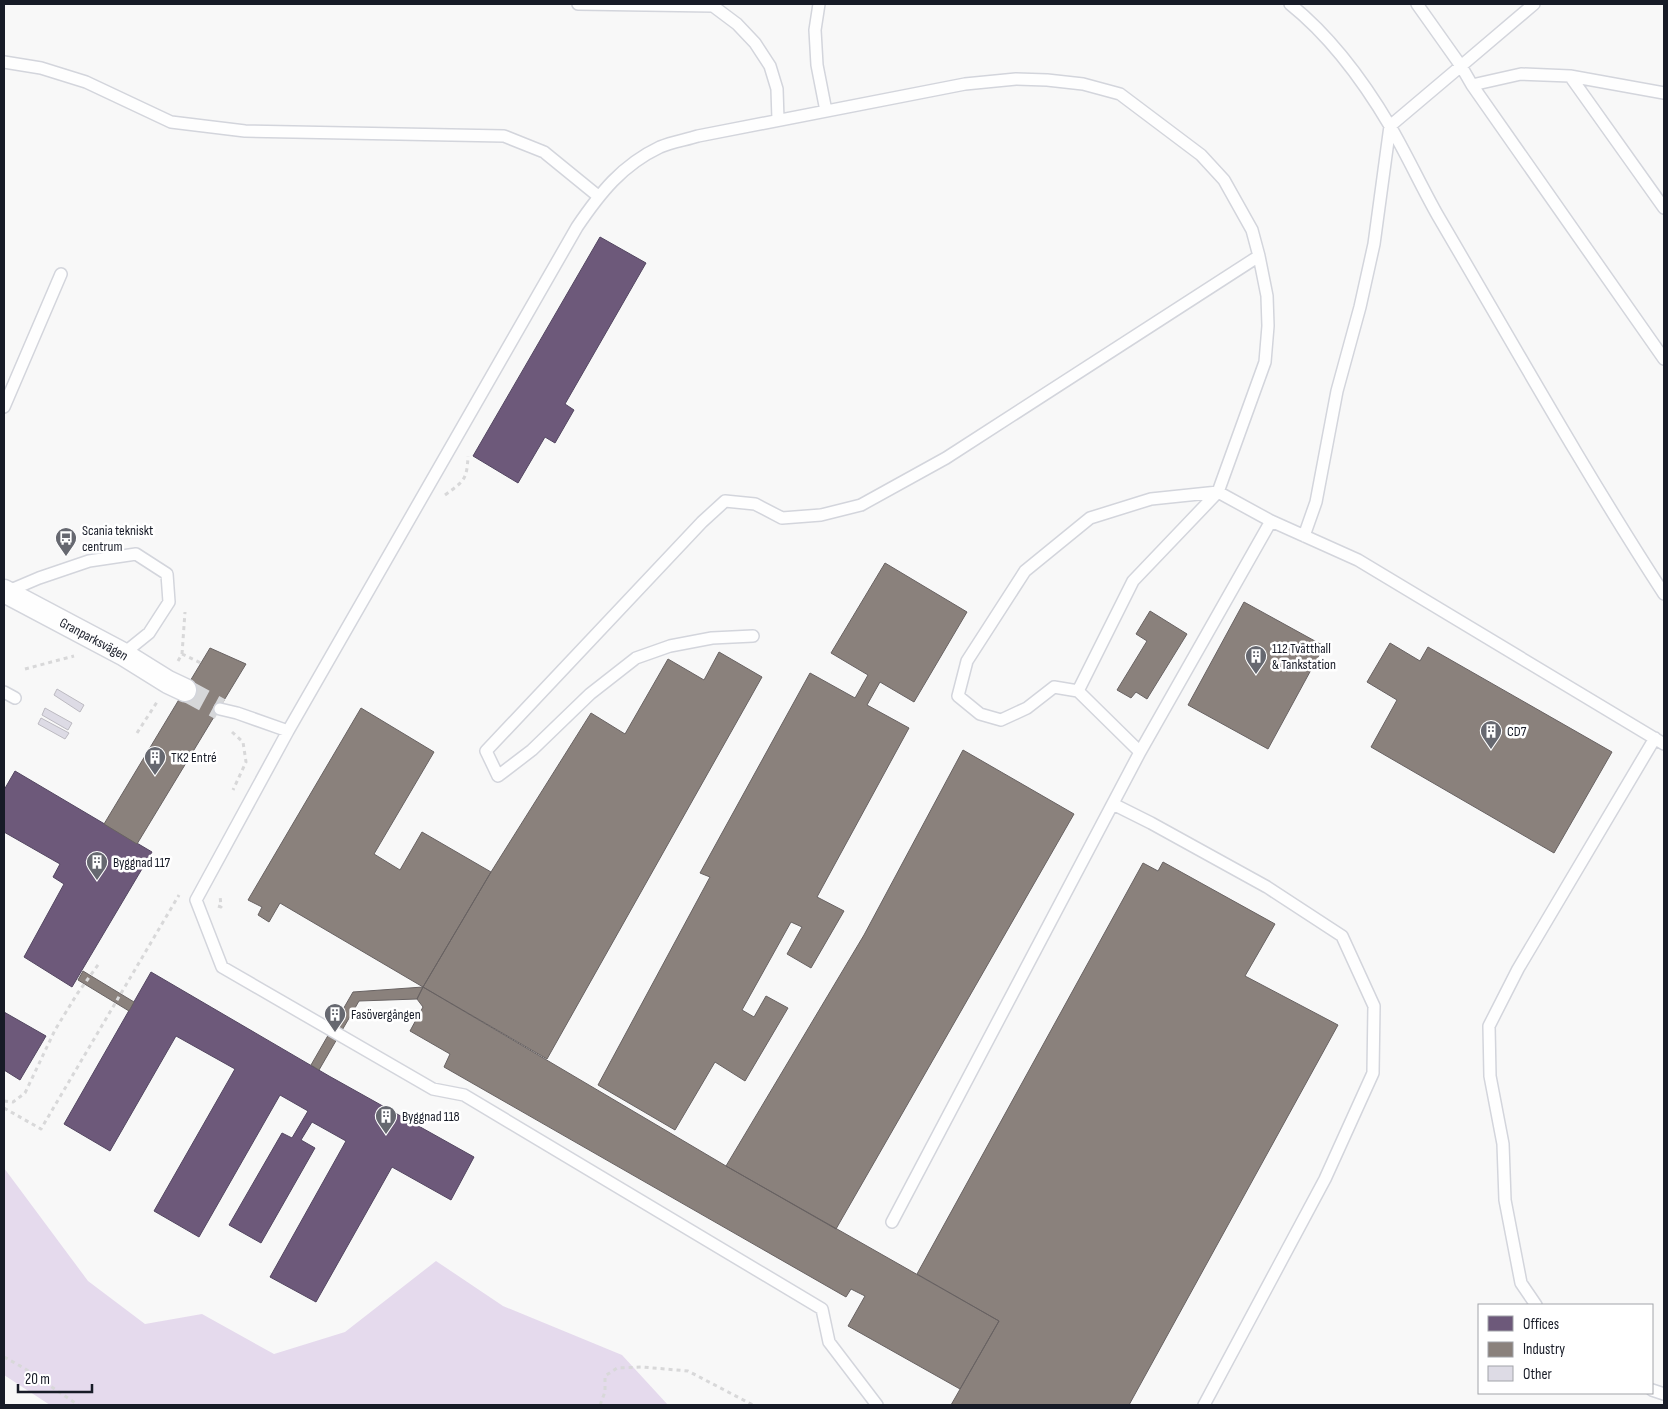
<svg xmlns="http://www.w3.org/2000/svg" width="1668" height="1409" viewBox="0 0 1668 1409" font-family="'Sofia Sans Condensed',sans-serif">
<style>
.green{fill:#e5daed}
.offices{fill:#6d597a;stroke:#534661}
.industry{fill:#8a817c;stroke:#686262}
.building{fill:#dddbe5;stroke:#bcbac1}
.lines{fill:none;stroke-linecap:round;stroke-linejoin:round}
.minor-tunnel{stroke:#d6d7d9;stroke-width:22;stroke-dasharray:22 11;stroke-linecap:butt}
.service-casing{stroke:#d3d5dc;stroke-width:14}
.minor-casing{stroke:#d3d5dc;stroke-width:25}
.path{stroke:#d8d8d9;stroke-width:3;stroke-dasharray:4 4;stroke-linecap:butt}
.service{stroke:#fefefe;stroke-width:11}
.minor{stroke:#fefefe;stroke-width:22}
.labels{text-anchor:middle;stroke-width:5;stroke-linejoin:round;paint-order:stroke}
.poi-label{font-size:14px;fill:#171b27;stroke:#fff;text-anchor:start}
.street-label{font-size:14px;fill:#171b27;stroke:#fff}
</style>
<rect width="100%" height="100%" fill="#f8f8f8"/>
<path class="green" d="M4 1168 88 1281 145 1324 202 1314 274 1354 345 1332 436 1261 503 1306 622 1355 668 1405H50L4 1375Z"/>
<path class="offices" d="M600 237 646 263 565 404 574 410 555 443 545 437 518 483 473 456Z
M15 771 152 852 72 987 24 957 64 884 53 877 60 864 4 832V790Z
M151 972 329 1076 474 1157 451 1200 392 1167 316 1302 270 1277 346 1141 312 1122 301 1140 315 1148 261 1243 229 1225 282 1133 292 1138 308 1111 280 1095 199 1237 154 1211 235 1069 176 1036 110 1151 64 1124Z
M4 1012 46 1036 20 1080 4 1070Z"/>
<path class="industry" d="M885 563 967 612 914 702 880 682 867 705 909 728 817 897 844 911 811 968 787 954 802 927 791 922 742 1010 754 1017 766 996 788 1008 745 1081 715 1062 675 1130 598 1085 710 877 700 873 810 673 855 698 868 675 831 653Z
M1244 602 1324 646 1268 749 1188 705Z
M1150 611 1187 634 1147 699 1136 692 1131 698 1117 690 1147 641 1136 634Z
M1390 643 1420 661 1428 647 1612 752 1554 853 1371 747 1397 700 1367 682Z
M210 648 246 664 137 844 104 824Z
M719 652 762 677 547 1059 423 987 491 872 591 713 625 734 668 659 704 680Z
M361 708 434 752 374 854 400 870 422 832 491 872 423 987 280 903 269 922 258 915 262 907 248 900Z
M963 750 1074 814 836 1229 726 1166 864 935Z
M1163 862 1275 924 1245 976 1338 1025 1129 1405H951L999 1321 917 1274 1143 863 1158 871Z
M83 971 134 1002 129 1011 78 980Z
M423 987 417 999 359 1001 319 1070 311 1065 353 992Z
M423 987 726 1166 999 1321 960 1389 848 1326 865 1296 851 1289 846 1297 444 1067 450 1054 410 1031 423 1007 417 999Z"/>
<path class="building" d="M57 689 84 705 80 712 54 695Z
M45 708 72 723 68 730 42 715Z
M41 718 69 733 65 739 38 724Z"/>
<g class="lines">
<path class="minor-tunnel" d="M185 690 220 709"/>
<g class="service-casing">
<path id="service" d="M578 4 713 6 737 24 755 43 770 66 777 89 778 120
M819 4 815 30 817 65 826 111
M1290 4C1330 36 1364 82 1390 126 1407 155 1421 186 1438 216 1512 342 1584 471 1664 594
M1417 4 1461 66 1534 4
M4 62 41 68 86 82 171 122 245 131 504 136 544 152 598 196
M1570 76 1664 208
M1472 85 1521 74 1570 76 1664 93
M4 407 61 274
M1304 536 1316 502 1337 391 1360 307 1374 244 1390 126 1461 66 1472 85 1664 359
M6 592 39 578 89 561 136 554 167 574 169 602 149 633 123 654
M753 636 712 638 670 646 636 658 590 694 532 750 498 776 486 751 702 522 725 501 755 504 782 518 821 515 861 505 946 458 1259 256
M1078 691 1133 581 1218 492 1271 521 1358 560 1664 744
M4 692 15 698
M220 709 237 713 288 731 577 227C600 193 622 165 660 147 672 142 685 140 698 136L965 84 1016 79 1047 80 1083 84 1120 94 1201 155 1224 180 1252 230 1259 256 1267 296 1268 326 1265 362 1218 492 1151 499 1090 518 1025 571 967 661 958 696 980 714 1001 720 1027 708 1054 687 1078 691 1140 752 1271 521
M288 731 196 900 222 967 433 1089 464 1095 822 1309 829 1342 877 1405
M1113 804 1151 823 1267 887 1342 936 1374 1006 1373 1073 1325 1179 1204 1405
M892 1222 1140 752
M1536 1305 1521 1283 1505 1200 1503 1144 1490 1076 1489 1026 1518 969 1655 738
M1652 1390 1664 1394"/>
</g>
<g class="minor-casing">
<g id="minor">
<path id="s1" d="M4 591 123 654 168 682 185 690"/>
</g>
</g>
<path class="path" d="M445 495C464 481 467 480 468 456
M182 654 185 612
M178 661 182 654 201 663
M25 669 74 656
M232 732 243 742 246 762 233 790
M137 733 157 702
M218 906 221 907 220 895
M4 1101 13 1102 25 1093 55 1030 77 994 100 962
M4 1108 41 1129 179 895
M4 1357 24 1368 78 1405
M600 1405 605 1392V1376L617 1368 642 1367 688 1371 753 1405"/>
<use href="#service" class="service"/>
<use href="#minor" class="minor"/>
</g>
<defs>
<g id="bus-pin" transform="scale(1.125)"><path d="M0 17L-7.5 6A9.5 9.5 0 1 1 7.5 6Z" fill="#666870" stroke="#fff"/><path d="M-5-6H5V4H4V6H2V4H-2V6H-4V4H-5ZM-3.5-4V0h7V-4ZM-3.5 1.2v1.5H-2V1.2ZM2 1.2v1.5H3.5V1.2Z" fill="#fff"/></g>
<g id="building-pin" transform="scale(1.125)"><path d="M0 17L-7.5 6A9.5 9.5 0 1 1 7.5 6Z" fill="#666870" stroke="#fff"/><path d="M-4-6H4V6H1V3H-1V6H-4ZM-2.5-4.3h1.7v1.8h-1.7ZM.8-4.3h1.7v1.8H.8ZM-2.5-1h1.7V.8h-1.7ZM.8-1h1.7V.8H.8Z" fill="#fff"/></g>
</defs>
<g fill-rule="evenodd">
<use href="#bus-pin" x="66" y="538"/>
<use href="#building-pin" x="1256" y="656"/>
<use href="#building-pin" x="1491" y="731"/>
<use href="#building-pin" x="155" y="757"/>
<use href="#building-pin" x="97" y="862"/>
<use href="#building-pin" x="335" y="1014"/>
<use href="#building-pin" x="386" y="1116"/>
</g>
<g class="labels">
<g class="poi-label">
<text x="82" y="535">Scania tekniskt<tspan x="82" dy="16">centrum</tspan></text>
<text x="1272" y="653">112 Tvätthall<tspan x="1272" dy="16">&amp; Tankstation</tspan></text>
<text x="1507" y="736">CD7</text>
<text x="171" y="762">TK2 Entré</text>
<text x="113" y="867">Byggnad 117</text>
<text x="351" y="1019">Fasövergången</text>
<text x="402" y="1121">Byggnad 118</text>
</g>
<g class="street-label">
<text dy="5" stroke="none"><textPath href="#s1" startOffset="102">Granparksvägen</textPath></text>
</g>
</g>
<rect width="1668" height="1409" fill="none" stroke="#171b27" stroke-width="10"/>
<rect x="1478" y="1304" width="175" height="90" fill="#ffffff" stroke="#a2a4a9"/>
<rect x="1488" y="1316" width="25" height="15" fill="#6d597a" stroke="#a2a4a9"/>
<text x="1523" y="1329" font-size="15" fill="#171b27">Offices</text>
<rect x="1488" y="1342" width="25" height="15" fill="#8a817c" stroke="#a2a4a9"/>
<text x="1523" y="1354" font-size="15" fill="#171b27">Industry</text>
<rect x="1488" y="1366" width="25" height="15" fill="#dddbe5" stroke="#a2a4a9"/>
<text x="1523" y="1379" font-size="15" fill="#171b27">Other</text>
<path d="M18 1384v8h74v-8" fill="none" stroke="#171b27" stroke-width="2.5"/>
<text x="25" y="1384" font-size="15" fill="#171b27" stroke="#ffffff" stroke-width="4" paint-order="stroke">20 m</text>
</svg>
